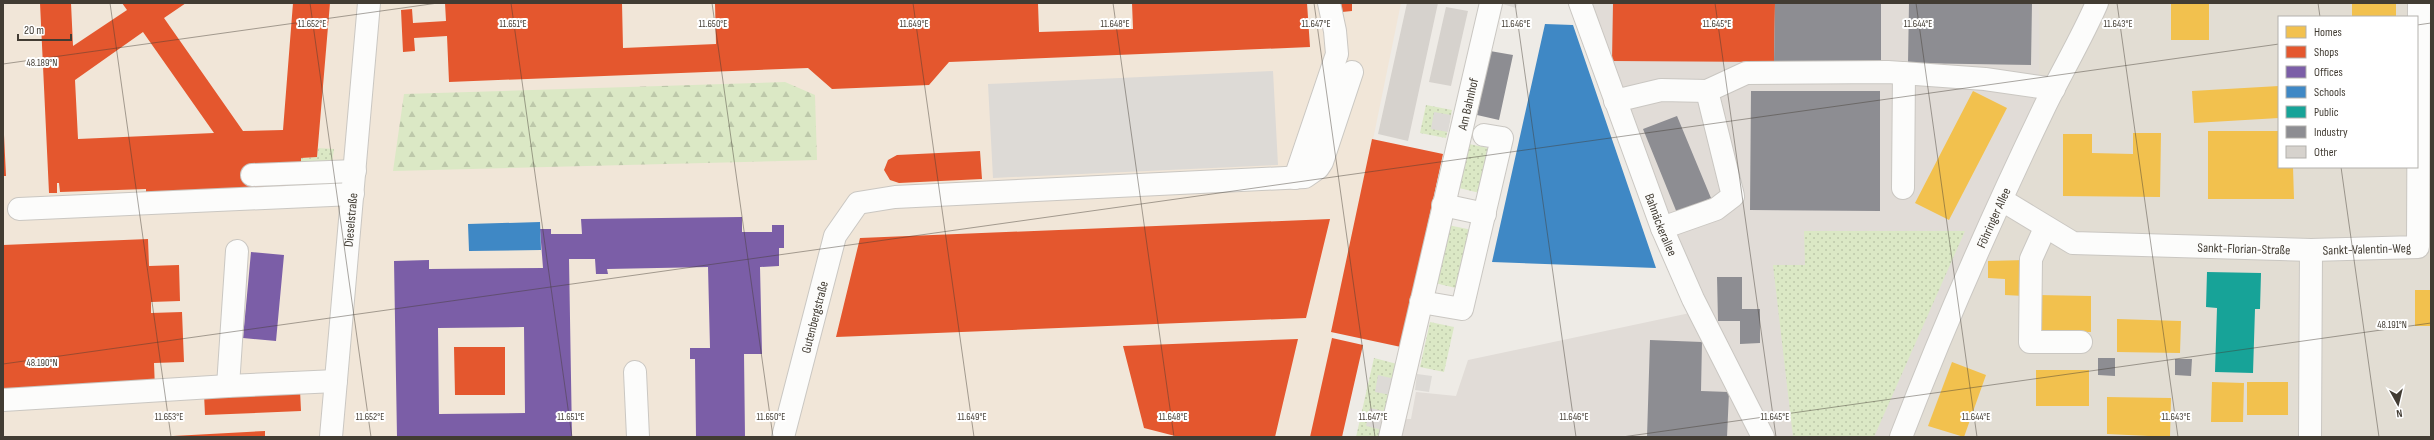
<svg xmlns="http://www.w3.org/2000/svg" width="2434" height="440" viewBox="0 0 2434 440" font-family="'Sofia Sans Condensed',sans-serif">
<style>
.residential{fill:#e2ddd3;fill-rule:evenodd}
.commercial{fill:#f1e6d8}
.industrial{fill:#e1dcd7}
.grass{fill:url(#grass-dots)}
.forest{fill:url(#forest-firs)}
.parking{fill:#dddad6}
.homes{fill:#f2c14e}
.shops{fill:#e4572e;fill-rule:evenodd}
.offices{fill:#7b5ea7;fill-rule:evenodd}
.schools{fill:#3f88c5}
.public{fill:#17a398}
.industry{fill:#8d8d92}
.building{fill:#d6d2cd}
.lines{fill:none;stroke-linecap:round;stroke-linejoin:round}
.minor-casing{stroke:#cac7c2;stroke-width:24}
.minor{stroke:#fcfcfb;stroke-width:22}
.ticks{fill:none;stroke:#423c33;stroke-width:1;stroke-opacity:0.45}
.labels{text-anchor:middle;stroke-width:4;stroke-linejoin:round;paint-order:stroke}
.street-label{font-size:13px;fill:#423c33;stroke:#fff}
.ticks-label{font-size:10px;text-anchor:middle;fill:#423c33;stroke:#fff;stroke-width:4;stroke-linejoin:round;paint-order:stroke}
</style>
<defs>
<pattern id="grass-dots" width="8" height="8" patternUnits="userSpaceOnUse"><rect width="8" height="8" fill="#dbe8c5"/><path d="M2 2h.1M6 6h.1" fill="none" stroke="#bdc8aa" stroke-width="1.8" stroke-linecap="round"/></pattern>
<pattern id="forest-firs" width="22" height="20" patternUnits="userSpaceOnUse"><rect width="22" height="20" fill="#dbe8c5"/><path d="M5 1l3.5 6h-7zM16 11l3.5 6h-7z" fill="#bdc8aa"/></pattern>
</defs>
<rect width="100%" height="100%" fill="#eeebe6"/>
<path class="residential" d="M2039 3H2431V437H1892L2039 100ZM2279 17H2417V167H2279Z"/>
<path class="commercial" d="M3 3H1401L1312 437H3Z"/>
<path class="industrial" d="M1579 3H2039V100L1892 437H1399L1402 419H1411L1416 392 1456 396 1468 360 1704 310Z"/>
<path class="grass" d="M1426 105 1452 110 1446 138 1420 133Z
M1469 144 1493 149 1484 194 1459 188Z
M318 148 334 149 332 162 301 163V158L317 157Z
M1448 225 1472 230 1460 289 1435 283Z
M1804 231H1965L1874 437H1793L1773 265H1805Z
M1430 322 1454 327 1444 372 1420 367Z
M1374 358 1397 364 1381 437H1356Z"/>
<path class="forest" d="M785 82 815 95 817 160 393 171 404 94Z"/>
<path class="parking" d="M1499 3H1518L1516 8Z
M1273 71 1278 165 993 178 988 84Z
M1434 112 1451 115 1448 132 1431 129Z
M1417 374 1432 376 1429 392 1415 390Z
M1378 375 1395 379 1391 395 1375 392Z
M1370 408 1388 412 1383 430 1366 426Z"/>
<path class="homes" d="M2171 3H2209V40H2171Z
M2352 3H2396V17H2352Z
M2279 86V118L2194 123 2192 91Z
M1973 91 2007 108 1949 220 1915 203Z
M2208 131H2279V167H2293L2294 199H2208Z
M2133 133H2161L2160 197 2063 196V134H2092V153L2133 154Z
M2025 260 2024 296 2005 295V279L1988 278V261Z
M2415 290H2431V326H2415Z
M2037 295 2091 296V332L2036 331Z
M2117 319 2181 321 2180 353 2117 352Z
M1952 362 1986 375 1964 437 1928 426Z
M2036 370H2089V406H2036Z
M2212 382 2244 383 2243 422H2211Z
M2247 382H2288V415H2247Z
M2107 397 2171 398 2170 437 2107 434Z"/>
<path class="shops" d="M40 3H71L73 46 127 10 122 3H186L164 18 243 131 283 130 293 3H330L317 157 301 158V163L315 183V189L146 196V189L60 192 59 183H57V193H49ZM143 32 214 133 78 139 75 80Z
M445 3H622L623 48 716 44 715 3H1038L1039 32 1133 29 1132 3H1307L1310 47 949 62 929 85 832 89 808 68 449 82 447 36 414 38 415 51 403 52 401 10 412 9 413 23 446 21Z
M1341 3H1352V11L1342 12Z
M1613 3H1775L1774 62 1612 61Z
M4 135 6 176H3V136Z
M1372 139 1443 154 1401 347 1331 332Z
M980 151 982 179 899 183 890 180 884 170 888 160 897 155Z
M1330 219 1306 318 836 337 860 238Z
M148 239 149 266 179 265 180 301 151 302V313L182 312 184 362 154 363 155 389 3 395V245Z
M1332 338 1363 345 1342 437H1310Z
M1298 339 1275 437H1179L1144 428 1123 346Z
M454 347H505V395H455Z
M300 390 301 411 205 415 204 394Z
M265 431V437H173V436Z"/>
<path class="offices" d="M742 217V232H772V225H784V248H779V266L760 267 762 354H744L745 437H696L695 359H690V348H710L708 267 607 269 608 274H596L595 259H569L572 437H397L394 261 429 260V269L543 268 540 229H551V234H582L581 219ZM524 327 525 413 439 414 438 328Z
M251 252 284 255 276 341 243 338Z"/>
<path class="schools" d="M1545 24 1573 25 1656 268 1492 262Z
M540 222 541 250 469 251 468 224Z"/>
<path class="public" d="M2207 272 2261 273 2260 309H2255L2253 373 2215 372 2217 308 2206 307Z"/>
<path class="industry" d="M1775 3H1881V63L1774 62Z
M1909 3H2032L2031 65 1908 63Z
M1490 51 1513 55 1499 120 1477 115Z
M1751 91H1880V211L1750 210Z
M1677 116 1711 198 1677 213 1643 129Z
M1717 277H1742V309H1760V343L1740 344V321H1718Z
M1650 340 1702 342 1701 391 1729 392 1727 437H1647Z
M2098 358H2115V376L2098 375Z
M2175 359H2192L2191 376 2175 375Z"/>
<path class="building" d="M1407 3H1438L1408 141 1378 134Z
M1446 7 1468 11 1451 86 1429 82Z"/>
<g class="lines">
<g class="minor-casing">
<g id="minor">
<path id="s1" d="M1580 3 1662 228 1693 299 1763 437"/>
<path d="M1615 101 1661 90 1707 91 1746 73 1888 72 1985 79 2054 89"/>
<path d="M252 175 355 171"/>
<path d="M1295 178 1337 54 1335 31 1329 3"/>
<path d="M1903 188 1904 73"/>
<path id="s2" d="M2002 200 2073 243 2311 250 2418 247 2419 3"/>
<path d="M1443 205 1485 214"/>
<path d="M19 209 353 194"/>
<path d="M1662 228 1716 209 1733 196 1707 91"/>
<path d="M2045 228 2031 259 2030 342H2081"/>
<path d="M1421 302 1462 309 1502 138 1484 135"/>
<path d="M635 372 638 437"/>
<path d="M228 386 237 251"/>
<path d="M3 400 228 386 336 381"/>
<path id="s3" d="M331 437 369 3"/>
<path id="s4" d="M783 437 835 236 858 203 895 197 1305 177 1318 168 1322 162 1352 72"/>
<path id="s5" d="M1390 437 1491 3"/>
<path id="s6" d="M1901 437C1944 325 1993 214 2045 106 2062 71 2082 38 2097 3"/>
<path d="M2310 437 2311 250"/>
</g>
</g>
<use href="#minor" class="minor"/>
</g>
<path class="ticks" d="M110 3 171 437M310 3 371 437M511 3 572 437M712 3 773 437M913 3 974 437M1113 3 1174 437M1314 3 1375 437M1515 3 1576 437M1715 3 1776 437M1916 3 1977 437M2117 3 2178 437M2318 3 2320 17M2417 25 2431 23M3 64 438 3M2341 167 2379 437M3 364 2279 44M1622 437 2431 323"/>
<g class="labels">
<g class="street-label">
<text dy="5" stroke="none"><textPath href="#s5" startOffset="342">Am Bahnhof</textPath></text>
<text dy="5" stroke="none"><textPath href="#s6" startOffset="238">Föhringer Allee</textPath></text>
<text dy="5" stroke="none"><textPath href="#s3" startOffset="218">Dieselstraße</textPath></text>
<text dy="5" stroke="none"><textPath href="#s1" startOffset="236">Bahnäckerallee</textPath></text>
<text dy="5" stroke="none"><textPath href="#s2" startOffset="254">Sankt-Florian-Straße</textPath></text>
<text dy="5" stroke="none"><textPath href="#s2" startOffset="377">Sankt-Valentin-Weg</textPath></text>
<text dy="5" stroke="none"><textPath href="#s4" startOffset="124">Gutenbergstraße</textPath></text>
</g>
</g>
<g class="ticks-label">
<text x="312" y="27">11.652°E</text>
<text x="513" y="27">11.651°E</text>
<text x="713" y="27">11.650°E</text>
<text x="914" y="27">11.649°E</text>
<text x="1115" y="27">11.648°E</text>
<text x="1316" y="27">11.647°E</text>
<text x="1516" y="27">11.646°E</text>
<text x="1717" y="27">11.645°E</text>
<text x="1918" y="27">11.644°E</text>
<text x="2118" y="27">11.643°E</text>
<text x="42" y="66">48.189°N</text>
<text x="2392" y="328">48.191°N</text>
<text x="42" y="366">48.190°N</text>
<text x="169" y="420">11.653°E</text>
<text x="370" y="420">11.652°E</text>
<text x="571" y="420">11.651°E</text>
<text x="771" y="420">11.650°E</text>
<text x="972" y="420">11.649°E</text>
<text x="1173" y="420">11.648°E</text>
<text x="1373" y="420">11.647°E</text>
<text x="1574" y="420">11.646°E</text>
<text x="1775" y="420">11.645°E</text>
<text x="1976" y="420">11.644°E</text>
<text x="2176" y="420">11.643°E</text>
</g>
<rect width="2434" height="440" fill="none" stroke="#423c33" stroke-width="8"/>
<rect x="2278" y="16" width="140" height="152" fill="#ffffff" stroke="#b3b1ad"/>
<rect x="2286" y="26" width="20" height="12" fill="#f2c14e" stroke="#b3b1ad"/>
<text x="2314" y="36" font-size="12" fill="#423c33">Homes</text>
<rect x="2286" y="46" width="20" height="12" fill="#e4572e" stroke="#b3b1ad"/>
<text x="2314" y="56" font-size="12" fill="#423c33">Shops</text>
<rect x="2286" y="66" width="20" height="12" fill="#7b5ea7" stroke="#b3b1ad"/>
<text x="2314" y="76" font-size="12" fill="#423c33">Offices</text>
<rect x="2286" y="86" width="20" height="12" fill="#3f88c5" stroke="#b3b1ad"/>
<text x="2314" y="96" font-size="12" fill="#423c33">Schools</text>
<rect x="2286" y="106" width="20" height="12" fill="#17a398" stroke="#b3b1ad"/>
<text x="2314" y="116" font-size="12" fill="#423c33">Public</text>
<rect x="2286" y="126" width="20" height="12" fill="#8d8d92" stroke="#b3b1ad"/>
<text x="2314" y="136" font-size="12" fill="#423c33">Industry</text>
<rect x="2286" y="146" width="20" height="12" fill="#d6d2cd" stroke="#b3b1ad"/>
<text x="2314" y="156" font-size="12" fill="#423c33">Other</text>
<g transform="translate(2398 404) rotate(172)" stroke="#ffffff" stroke-width="3" paint-order="stroke">
<path d="M0-3L7 15L0 10L-7 15Z" fill="#423c33"/>
<text y="-6" font-size="11" font-weight="bold" text-anchor="middle" fill="#423c33">N</text>
</g>
<path d="M18 34v6h53v-6" fill="none" stroke="#423c33" stroke-width="2"/>
<text x="24" y="34" font-size="12" fill="#423c33" stroke="#ffffff" stroke-width="3" paint-order="stroke">20 m</text>
</svg>
